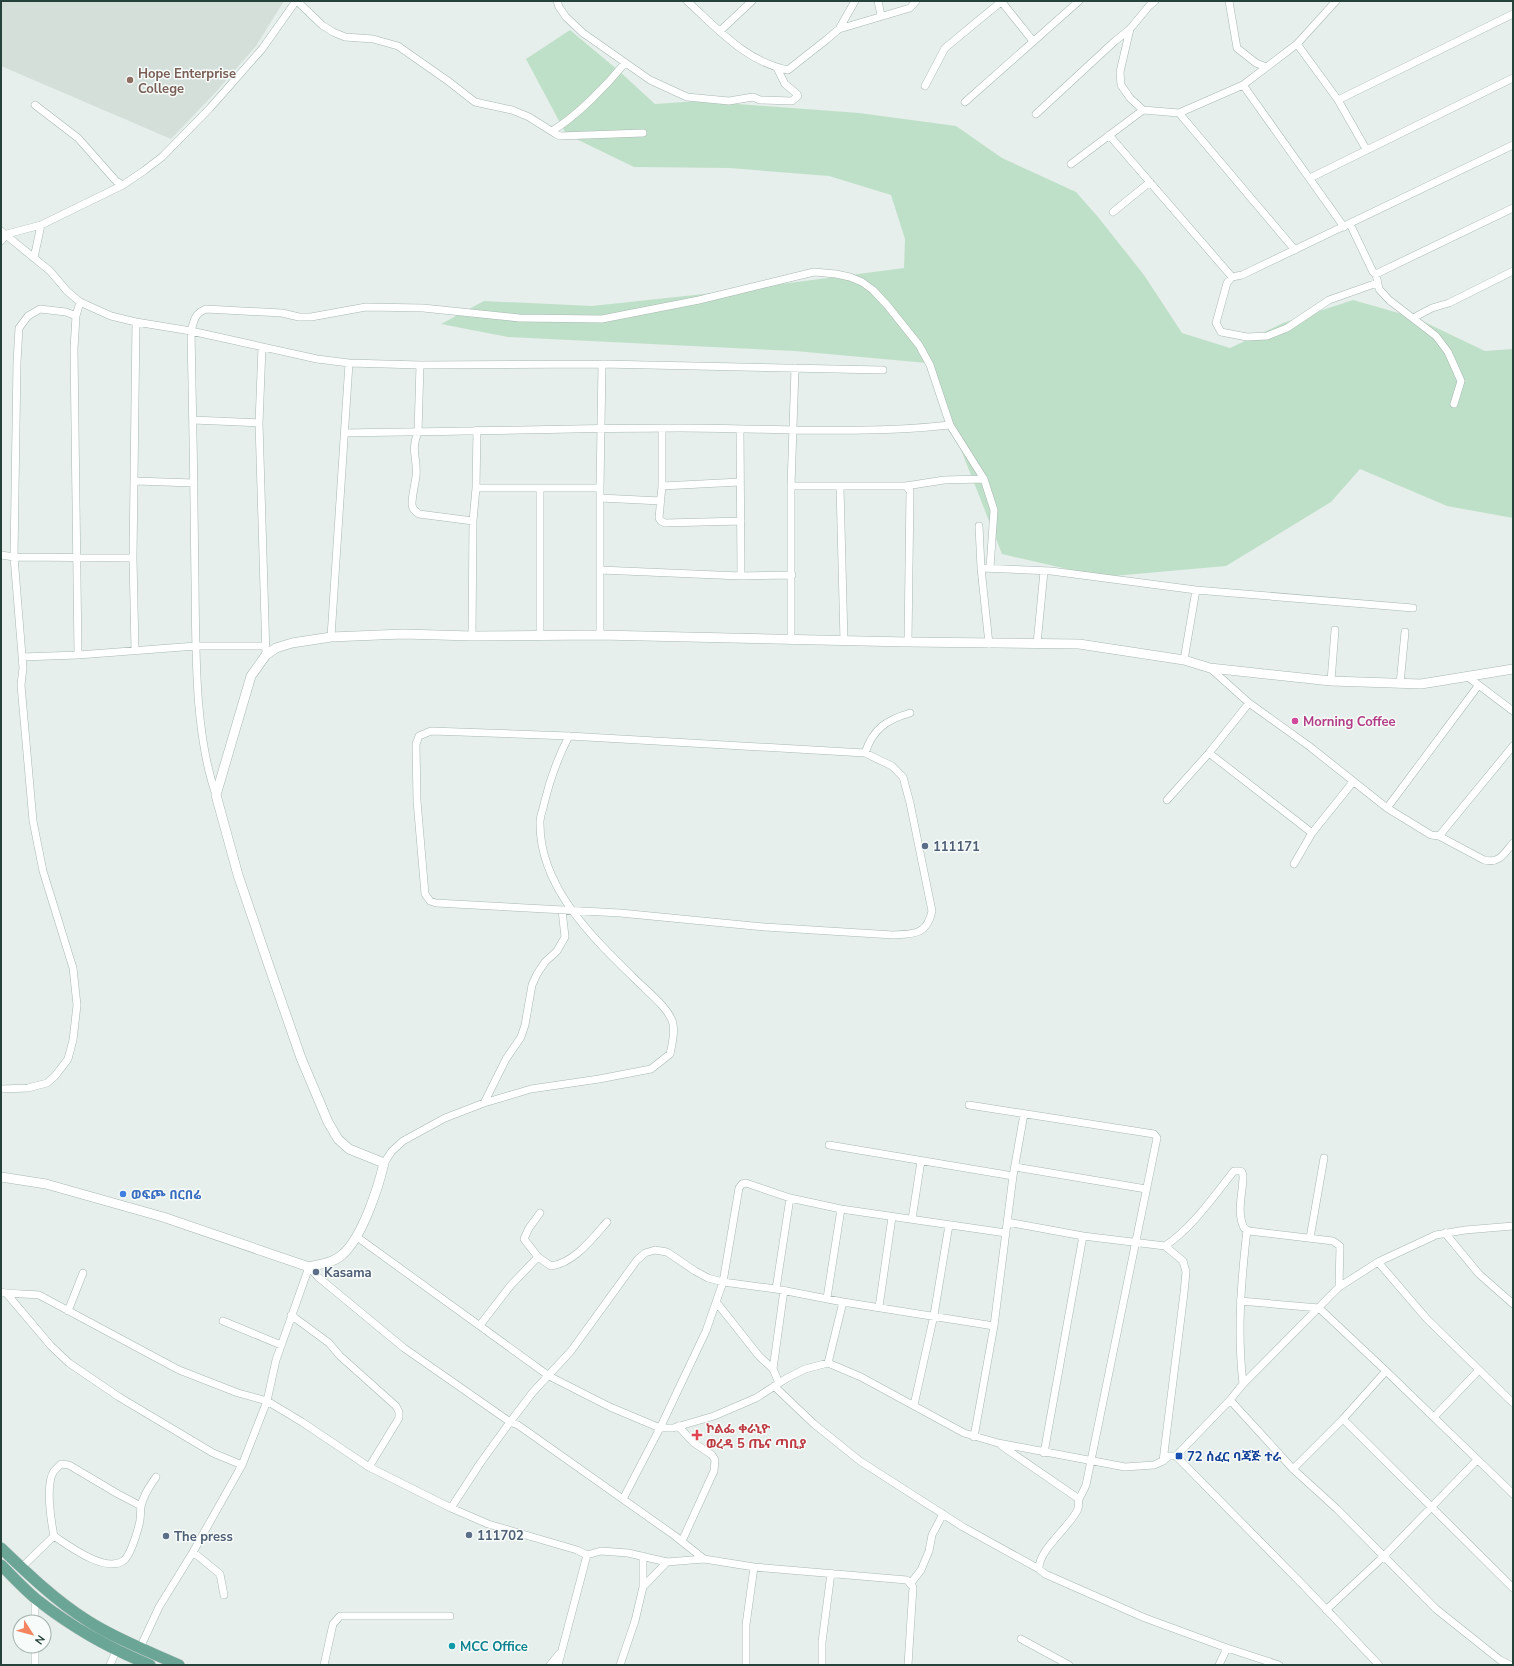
<svg xmlns="http://www.w3.org/2000/svg" width="1514" height="1666" viewBox="0 0 1514 1666" font-family="'Nunito Sans','Noto Sans Ethiopic',sans-serif">
<style>
.built{fill:#d4dfda}
.green{fill:#bfe0c8}
.lines{fill:none;stroke-linecap:round;stroke-linejoin:round}
.minor-casing{stroke:#a8b8b2;stroke-width:8}
.tertiary-casing{stroke:#a8b8b2;stroke-width:10}
.primary-casing{stroke:#c2cac8;stroke-width:12}
.minor{stroke:#fff;stroke-width:7}
.tertiary{stroke:#fff;stroke-width:9}
.primary{stroke:#6aa596;stroke-width:11}
.education-dot{fill:#8d6e63;stroke:#f7fbf9;stroke-width:1.5}
.hotel-dot{fill:#d1479c;stroke:#f7fbf9;stroke-width:1.5}
.service-dot{fill:#5c6f8a;stroke:#f7fbf9;stroke-width:1.5}
.shop-dot{fill:#3f7fe0;stroke:#f7fbf9;stroke-width:1.5}
.health-dot{fill:#e0444e;stroke:#f7fbf9;stroke-width:1.5}
.transit-dot{fill:#1a4fb4;stroke:#f7fbf9;stroke-width:1.5}
.culture-dot{fill:#0f9aa8;stroke:#f7fbf9;stroke-width:1.5}
.labels{text-anchor:middle;stroke-width:3;stroke-linejoin:round;paint-order:stroke}
.education-label{font-size:13px;font-weight:bold;fill:#785e54;stroke:#f7fbf9;text-anchor:start}
.hotel-label{font-size:13px;font-weight:bold;fill:#b23c85;stroke:#f7fbf9;text-anchor:start}
.service-label{font-size:13px;font-weight:bold;fill:#4e5e75;stroke:#f7fbf9;text-anchor:start}
.shop-label{font-size:13px;font-weight:bold;fill:#366cbe;stroke:#f7fbf9;text-anchor:start}
.health-label{font-size:13px;font-weight:bold;fill:#be3a42;stroke:#f7fbf9;text-anchor:start}
.transit-label{font-size:13px;font-weight:bold;fill:#164399;stroke:#f7fbf9;text-anchor:start}
.culture-label{font-size:13px;font-weight:bold;fill:#0d838f;stroke:#f7fbf9;text-anchor:start}
</style>
<rect width="100%" height="100%" fill="#e6efeb"/>
<path class="built" d="M1 1H284L256 46 215 93 171 139 1 66Z"/>
<path class="green" d="M570 30 619 71 655 104 698 101 859 113 956 126 1002 158 1076 192 1098 217 1144 275 1182 333 1230 348 1283 323 1353 300 1416 318 1485 351 1513 349V518L1447 506 1360 469 1331 502 1226 566 1102 577 1002 554 927 363 795 351 508 337 441 324 484 301 592 306 704 294 904 268 905 239 891 195 829 176 729 168 634 167 566 134 526 59Z"/>
<g class="lines">
<g class="minor-casing">
<path id="minor" d="M297 1 322 25 333 32 345 37 373 39 398 46 448 81 475 102 512 110 529 117 556 134 560 136 643 133
M557 1 559 7 566 17 583 33 650 80 687 97 729 101 753 97 760 100 792 101 798 96 797 94 785 84 777 68
M687 1C717 28 746 62 788 70L826 40 839 29 910 8 916 1
M878 1 881 15
M1001 1 1033 41
M1229 1 1237 48 1256 63 1266 67
M839 29 855 1
M1130 29 1120 72 1121 85 1130 98 1143 110 1179 113 1243 85 1297 44 1336 1
M720 31 752 1
M1297 44 1338 100 1366 149
M1243 85 1344 227
M925 86 945 48 1002 1
M1338 100 1513 14
M965 102 1079 1
M35 105 78 138 116 181 123 185
M1179 113 1295 250
M1036 114 1115 41 1130 29 1149 6 1155 1
M552 131C577 116 607 85 625 63
M1109 135 1232 277
M1071 164 1143 110
M1310 178 1513 78
M1113 212 1150 182
M1350 224 1373 272 1376 274 1379 289 1389 300 1436 336 1448 352 1461 381 1454 404
M1 231 50 271 67 291 80 302 111 316 136 322 191 331 317 359 349 363 420 365 602 364 883 370
M1 241 7 234 41 225 123 185 145 170 162 157 210 108 262 49 296 1
M34 258 41 225
M1376 274 1513 208
M1377 283 1329 300 1287 328 1267 336 1247 337 1221 332 1216 323 1227 283 1232 277 1242 275 1513 145
M1413 318 1432 308 1449 303 1513 271
M262 347 259 423 266 655
M420 365 418 432C410 452 418 458 416 476 415 485 412 495 412 504 412 509 415 511 419 514L473 521
M193 420 259 423
M662 428V486L659 518 661 521 665 523 741 521
M740 429 741 576
M345 433C456 432 568 428 680 428 770 428 860 435 950 425
M135 481 194 483
M662 486 740 482
M791 486H906L944 480 984 479
M906 486 910 491 908 642
M840 487 844 641
M476 488H600
M540 489V636
M600 498 661 501
M979 526 981 568 989 644
M1 555 14 557 133 558
M981 568 1051 571 1196 590 1413 608
M600 570 741 576 792 575
M600 635V488L602 364
M472 636 473 521 476 488 477 430
M331 637 349 363
M791 640V486L795 368
M1037 644 1044 571
M135 650 133 558 136 322
M78 655 74 349 76 316 80 302
M22 657 78 655 196 646H265
M1184 660 1196 590
M1210 668 1249 703 1309 746 1387 808 1431 835 1439 836 1484 860C1499 864 1504 854 1513 843
M1468 677 1513 711
M1331 681 1335 630
M1400 684 1405 632
M431 731 569 736 865 753 892 766 903 777 910 803 932 911C927 935 914 934 893 935L765 927 620 913 436 903 430 901 425 894 417 801 416 744 419 736Z
M865 753C873 729 886 720 910 713
M1209 753 1312 833
M216 795C194 732 196 648 195 582 194 498 193 415 191 331 194 320 195 313 206 309L282 313 299 317H311L366 307 423 308 519 318 602 319 699 300 814 272 836 274 850 277 862 282 873 290 887 305 919 345 930 365 950 425 984 479 994 510 990 568
M1167 800 1209 753 1249 703
M1387 808 1478 686
M1439 836 1513 746
M1294 864 1312 833 1353 782
M1 1089 28 1088 47 1083 55 1076 68 1059 73 1040 77 1005 73 968 43 871 33 821 21 685 23 668 14 557 17 362 19 328 28 316 40 309 66 312 76 316
M484 1103 506 1059 521 1037 525 1025 532 985 537 974 545 962 557 951 565 937 562 910
M969 1105 1154 1134 1157 1138 1086 1485C1084 1490 1081 1495 1079 1499 1078 1502 1079 1506 1078 1509 1070 1527 1038 1550 1039 1569
M829 1145 1013 1176
M384 1163 392 1151 403 1141 445 1118 484 1103 531 1089 599 1079 651 1069 670 1054C672 1044 675 1034 673 1024 670 1008 643 988 632 976 590 935 539 885 540 822 540 816 543 810 544 804 550 779 557 759 569 736
M1015 1167 1146 1189
M540 1213 529 1228 524 1239 538 1257 551 1266C574 1263 592 1239 607 1222
M912 1219 921 1161
M1007 1222 1083 1236 1165 1246 1183 1261 1186 1272 1184 1293 1163 1461
M1445 1233 1479 1274 1513 1304
M357 1237 549 1376 610 1407 660 1428H673L714 1416 756 1398 787 1378 805 1369 828 1363 861 1377 964 1433 998 1443 1125 1467 1154 1465 1163 1461 1169 1456H1176L1305 1587 1379 1665
M1310 1238 1324 1158
M1165 1246C1193 1227 1213 1197 1234 1171H1240L1242 1172 1243 1176C1243 1194 1236 1211 1244 1228L1249 1231 1333 1241 1340 1246 1339 1287
M1378 1262 1427 1319 1513 1403
M776 1289 790 1198
M1 1292C12 1295 27 1293 39 1295L179 1370 238 1393 267 1401 302 1422 369 1467 451 1508 488 1524 577 1550 587 1555 601 1551 628 1553 667 1562 704 1559 754 1567 907 1580 913 1587 908 1665
M7 1294 51 1346 69 1363 119 1397 213 1453 242 1465
M827 1298 841 1209
M1240 1301 1319 1308 1386 1371 1513 1494
M717 1303 759 1356 773 1369 779 1383
M879 1307 892 1217
M68 1311 83 1273
M291 1315 329 1343 340 1356 396 1406 399 1412V1418L369 1467
M223 1321 281 1345
M480 1325 511 1285 538 1257
M828 1363 843 1302
M773 1369 784 1290
M1243 1384C1237 1332 1241 1282 1247 1230
M774 1386 814 1424 860 1461 963 1527 1039 1569 1045 1574 1145 1618 1227 1648 1279 1665
M1230 1400 1293 1469 1337 1509 1436 1609 1500 1660 1510 1665
M914 1405 934 1315 949 1225
M1434 1417 1479 1370
M1343 1419 1513 1588
M678 1426 694 1443 712 1455 715 1460 714 1471 682 1541
M974 1437 994 1326 1013 1176 1024 1114
M1002 1446 1079 1499
M1044 1453 1083 1236
M1176 1456 1230 1400 1243 1384 1339 1287 1378 1262 1436 1235 1465 1230 1513 1226
M1293 1469 1343 1419 1386 1371
M623 1499 660 1428 706 1331 723 1282 739 1188 742 1184 746 1183 790 1198 841 1209 1006 1233
M141 1506 118 1494 69 1465 61 1464C59 1466 56 1469 54 1471 45 1484 51 1521 54 1536 69 1546 105 1573 123 1561 130 1557 137 1533 139 1525 141 1519 140 1513 141 1507 143 1495 150 1486 156 1477
M451 1508 481 1462 510 1422 533 1392 571 1351 637 1260 645 1253 655 1250 667 1252 695 1271 708 1278 723 1282 776 1289 843 1302 994 1326
M193 1552 220 1574 224 1595
M21 1568 54 1536
M911 1583 921 1570 929 1551 932 1535 943 1514
M643 1587 667 1562
M35 1598V1622
M1326 1610 1384 1556 1477 1460
M1021 1639 1069 1665
M140 1648 159 1607 193 1552 242 1465 267 1401 276 1360 309 1267 318 1277 404 1348 510 1422 518 1425 675 1536 704 1559
M35 1665V1646
M110 1665 116 1651
M324 1665 333 1624 340 1616H450
M550 1665 559 1654
M558 1665 587 1555
M620 1665 635 1621 643 1587V1556
M746 1665V1625L754 1567
M822 1665V1642L831 1573
M1219 1665 1227 1648"/>
</g>
<g class="tertiary-casing">
<path id="tertiary" d="M1 1177 46 1184 163 1217 309 1267C320 1264 334 1263 343 1254 362 1237 378 1189 384 1163L349 1149 338 1139 328 1122 301 1058 269 966 238 875 216 795 251 676 266 655 276 648 292 643 331 637 403 634 472 636 600 635 908 642 1079 644 1184 660 1210 668 1331 681 1421 684 1513 669"/>
</g>
<g class="primary-casing">
<path id="primary" d="M1 1548C28 1574 56 1601 88 1621 116 1639 148 1651 179 1665
M1 1565C12 1576 24 1589 36 1599 73 1628 107 1647 150 1665"/>
</g>
<use href="#minor" class="minor"/>
<use href="#tertiary" class="tertiary"/>
<use href="#primary" class="primary"/>
</g>
<circle class="education-dot" cx="130" cy="80" r="4"/>
<circle class="hotel-dot" cx="1295" cy="721" r="4"/>
<g class="service-dot">
<circle cx="925" cy="846" r="4"/>
<circle cx="316" cy="1272" r="4"/>
<circle cx="469" cy="1535" r="4"/>
<circle cx="166" cy="1536" r="4"/>
</g>
<circle class="shop-dot" cx="123" cy="1194" r="4"/>
<path class="health-dot" d="M695 1429h4v4h4v4h-4v4h-4v-4h-4v-4h4z"/>
<rect class="transit-dot" x="1175" y="1452" width="8" height="8" rx="2"/>
<circle class="culture-dot" cx="452" cy="1646" r="4"/>
<g class="labels">
<g class="education-label">
<text x="138" y="78">Hope Enterprise<tspan x="138" dy="15">College</tspan></text>
</g>
<g class="hotel-label">
<text x="1303" y="726">Morning Coffee</text>
</g>
<g class="service-label">
<text x="933" y="851">111171</text>
<text x="324" y="1277">Kasama</text>
<text x="477" y="1540">111702</text>
<text x="174" y="1541">The press</text>
</g>
<g class="shop-label">
<text x="131" y="1199">ወፍጮ በርበሬ</text>
</g>
<g class="health-label">
<text x="706" y="1433">ኮልፌ ቀራኒዮ<tspan x="706" dy="15">ወረዳ 5 ጤና ጣቢያ</tspan></text>
</g>
<g class="transit-label">
<text x="1187" y="1461">72 ሰፈር ባጃጅ ተራ</text>
</g>
<g class="culture-label">
<text x="460" y="1651">MCC Office</text>
</g>
</g>
<rect width="1514" height="1666" fill="none" stroke="#24423a" stroke-width="4"/>
<g transform="translate(32 1634) rotate(126)"><circle r="19" fill="#f7fbf9" stroke="#a3b1ad"/>
<path d="M0-3L7 15L0 10L-7 15Z" fill="#f4845f"/>
<text y="-6" font-size="11" font-weight="bold" text-anchor="middle" fill="#24423a">N</text>
</g>
</svg>
